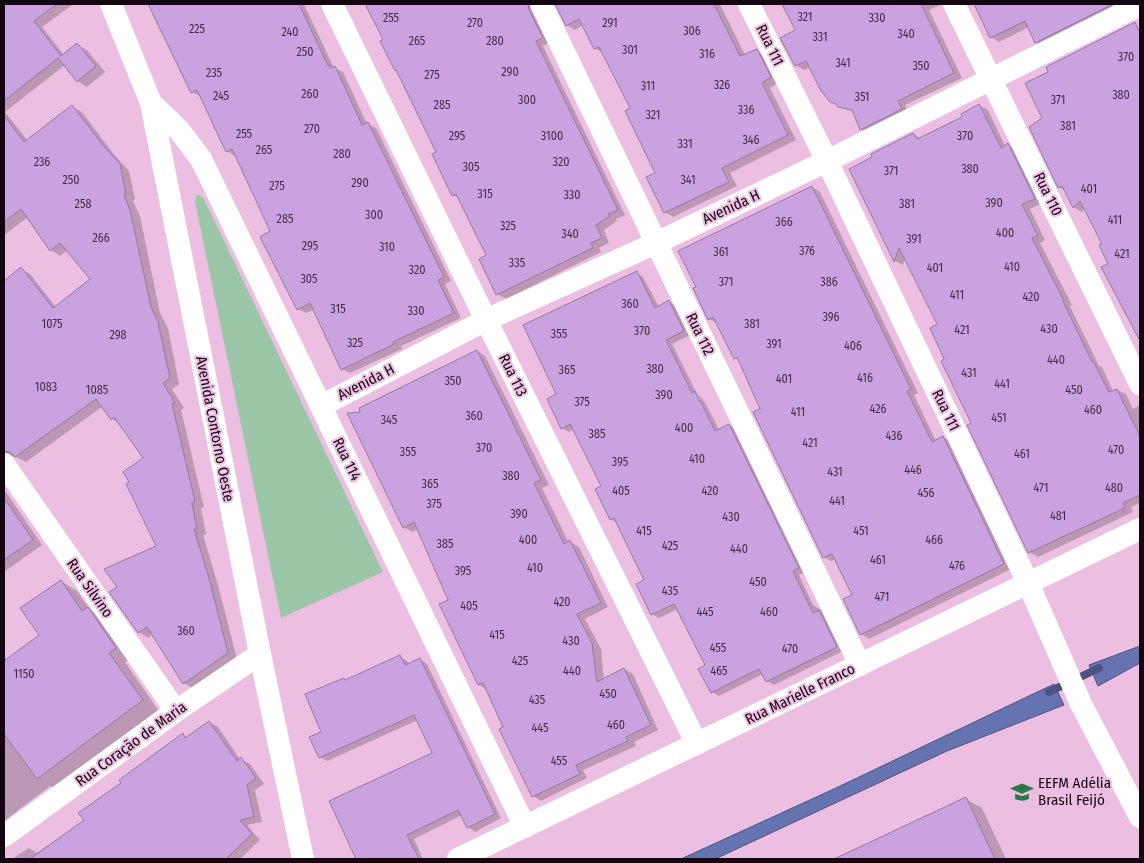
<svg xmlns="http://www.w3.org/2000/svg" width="1144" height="863" viewBox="0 0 1144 863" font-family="'Fira Sans Condensed',sans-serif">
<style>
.green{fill:#9bc7a8}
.water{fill:#6673b1;stroke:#4d5281}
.shadow{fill:#0003}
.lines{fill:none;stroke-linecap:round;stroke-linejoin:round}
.stream{stroke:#4d5281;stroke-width:8}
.building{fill:#cba2e0;stroke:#9479a3}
.street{stroke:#fff;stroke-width:22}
.labels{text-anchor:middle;stroke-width:4;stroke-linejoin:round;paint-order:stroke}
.number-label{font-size:12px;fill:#422d45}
.street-label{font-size:15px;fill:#140611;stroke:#ecbfe2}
.poi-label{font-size:15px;fill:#140611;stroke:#ecbfe2;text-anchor:start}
</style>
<rect width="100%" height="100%" fill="#ecbfe2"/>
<path class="green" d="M197 194 203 197 383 572 281 618 195 202Z"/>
<path class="water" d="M1140 646V663L1098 686 1089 665Z
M1054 684 1064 705 947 751 715 859H681L836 788Z"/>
<path class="shadow" d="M4 4H71L72 5 42 27 64 55 77 45 87 50 105 72 87 87 78 81 65 65 5 112 28 141 72 107 82 112 112 152 129 171 135 199 133 201 140 216 160 313 168 328 179 384 172 389 184 408 181 410 204 507 201 508 206 534 203 535 218 585 237 659 194 689 184 683 153 634 148 638 139 632 118 587 157 547 145 458 121 424 112 419 103 406 26 462 14 456 7 458 4 461V437L10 431 4 422V408L14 400 4 387V347L11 341 4 331V282L21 269 30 274 56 307 91 280 68 250 60 256 51 250 28 217 4 235V60L13 52 4 40Z
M149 4H304L334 68 343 72 367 124 376 128 451 281 445 284 461 318 401 346 402 349 350 373 342 369 313 310 306 313 298 309 272 232 236 155 235 156 227 151 200 96 192 92Z
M367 4H538L550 42 543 46 625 215 616 219 617 221 604 230 609 243 599 248 601 252 506 299 497 294 488 255 460 199 453 195 437 153 398 71 396 70 384 40Z
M557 4H720L745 55 757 51 765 56 779 82 770 88 796 140 730 173 737 186 673 217 665 212 657 173 632 109 604 54 595 48 583 25 575 30 567 25Z
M783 4H942L929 10 962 78 905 105 909 114 869 134 861 129 854 112 839 106 811 67 804 70 796 65 797 31Z
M975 4H1112L1113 12 1044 46 1036 42 1029 27 999 42 991 37Z
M1137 28 1140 30V339L1127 311 1103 244 1085 208 1082 212 1073 207 1065 190 1059 187 1044 118Z
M979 105 988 110 1005 146 1008 145 1016 149 1042 203 1030 209 1045 240 1040 243 1072 305 1070 306 1099 366 1102 367 1113 391 1117 390 1126 394 1133 409 1140 405V503L1131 507 1133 512 1038 557 1029 552 973 423 946 360 938 324 905 258 903 265 895 261 850 169 913 134 921 139 964 118Z
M812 187 820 192 918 393 914 395 936 441 943 437 951 442 1011 569 869 639 861 634 853 595 836 559 831 561 824 557 740 361 735 358 717 323 709 319Z
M636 273 643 277 659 307 669 302 676 306 690 335 672 344 697 394H694L701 407 703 406 697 394 701 397 707 406 719 430 729 425 736 429 805 572 799 575 813 605 824 612 843 651 774 685 767 681 763 674 719 696 712 692 707 666 678 609 659 618 652 614 646 581 618 524 611 519 603 487 574 429 569 432 562 428 558 394Z
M477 351 485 356 549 485 542 488 569 543 570 542 579 547 608 607 585 619 601 649 604 680 624 669 633 674 658 730 634 742 636 746 583 770 587 778 541 801 533 796 486 689 479 685 441 605 450 600 418 529 412 532 404 527 362 413Z
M4 489 42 545 4 572Z
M61 581 77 591 90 610 104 618 131 658 125 662 158 710 54 788 50 786 4 821V656L7 660 41 635Z
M399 656 407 661 409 665 420 659 427 664 501 818 475 832 468 827 462 815 414 839 423 859H357L331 802 433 754 418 720 327 761 320 757 323 732 347 681Z
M209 722 218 727 240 759 250 764 264 784 255 790 262 822 247 825 260 840 240 859H12L29 848 37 853 48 845 50 846 86 820 123 783 183 735 187 737Z
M966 799 982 808 1006 859H867L861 848Z"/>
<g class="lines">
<path class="stream" d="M1049 692 1099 668"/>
</g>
<path class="building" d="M4 4H57L34 21 61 56 77 43 96 66 77 82 58 58 4 101Z
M148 4H299L328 66 330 65 331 68 335 66 362 125 368 122 444 277 438 280 454 313 393 342 394 344 341 370 310 303 297 310 260 237 270 231 232 149 226 152 197 90 191 93Z
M365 4H528L529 10 543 38 536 41 618 210 608 214 610 216 596 225 602 238 591 243 593 248 496 295 479 259 486 255 456 194 452 196 432 154 436 152 396 70 395 71 380 41 383 39Z
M555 4H714L740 56 757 49 771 77 762 83 788 135 722 168 729 182 664 213 646 177 655 173 625 111 630 108 599 47 594 49 579 19 566 26Z
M782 4H921L954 73 898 101 902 109 860 130 852 110 838 107 836 104 830 102 821 91 806 61 795 66 780 38 795 30Z
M974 4H1113L1035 43 1025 21 990 38Z
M1135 22 1140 33V341L1101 267 1108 264 1099 245 1102 244 1080 201 1073 208 1062 186 1058 188 1029 127 1042 118 1025 83 1048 72 1046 67Z
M979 104 1001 148 1008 143 1035 199 1022 204 1038 236 1032 238 1064 301H1063L1092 362 1093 361 1109 392 1117 389 1140 436V495L1123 503 1125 508 1028 553 967 425 971 423 941 361 944 359 930 328 937 324 899 248 894 262 849 169 872 157 871 154 913 133 917 139 962 117 961 114Z
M72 105 103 145 120 164 126 194 124 195 130 210 151 307 158 322 170 378 163 383 175 403 172 404 195 501 192 503 197 529H194L209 578 228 653 183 684 147 627 138 633 109 592 117 587 104 569 156 546 126 484 129 482 123 472 143 458 114 417 111 420 96 399 15 457 10 452 4 451V281L21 267 53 308 90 279 60 243 50 251 21 209 4 222V115L24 142Z
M812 186 911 389 907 391 932 442 943 436 1004 564 860 635 843 599 852 595 832 554 823 558 753 412 760 409 737 357 734 359 713 317 708 320 693 288 696 287 678 251Z
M637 271 655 308 669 300 684 331 666 340 692 393 695 391 699 401 700 400 715 431 729 424 799 568 793 571 813 613 819 610 837 647 766 682 759 669 711 693 698 669 705 665 674 604 651 615 636 584 644 580 614 518 610 520 595 489 601 486 570 424 561 429 547 399 556 394 523 325Z
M477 350 541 480 534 483 564 544 570 540 601 603 577 614 592 643 597 682 624 668 651 725 626 737 628 741 576 765 580 774 532 797 499 729 503 727 483 683 478 685 439 604 448 600 414 522 403 528 347 413 360 412 359 408Z
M4 498 33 540 4 560Z
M61 580 82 611 88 607 116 648 109 653 143 700 37 779 4 734V661L39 635 20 608Z
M400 655 405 665 420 658 495 814 467 828 458 810 407 835 419 859H356L329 801 432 753 414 715 319 758 309 737 321 732 305 694 344 678 345 680Z
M209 721 237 761 241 757 256 778 247 785 254 817 240 820 252 834 226 859H30L84 820 78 813 121 783 119 780 183 733 185 738Z
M966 797 995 859H834Z"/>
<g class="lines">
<path class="street" d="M111 4 151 103 260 654 303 859
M332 4 486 320 697 744
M541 4 860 665
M749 4 827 161 1028 583 1081 704 1140 817
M954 4 1140 384
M151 103 179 130 201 159 525 827
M321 406 486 320 656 243 827 161 1140 5
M4 464 176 711
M4 836 176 711 260 654
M458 859 1140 529"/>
</g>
<defs>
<g id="school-bare" transform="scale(1.725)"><path d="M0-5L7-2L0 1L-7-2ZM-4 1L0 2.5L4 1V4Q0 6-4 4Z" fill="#287849" stroke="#ecbfe2" stroke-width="2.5" paint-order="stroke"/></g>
</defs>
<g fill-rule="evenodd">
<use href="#school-bare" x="1022" y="792"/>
</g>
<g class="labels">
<g class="number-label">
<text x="805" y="21">321</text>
<text x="391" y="22">255</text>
<text x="877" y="22">330</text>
<text x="475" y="27">270</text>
<text x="610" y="27">291</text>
<text x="197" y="33">225</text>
<text x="692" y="35">306</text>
<text x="290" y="36">240</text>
<text x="906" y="38">340</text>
<text x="820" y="41">331</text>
<text x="417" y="45">265</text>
<text x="495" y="45">280</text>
<text x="630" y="54">301</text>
<text x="305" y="56">250</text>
<text x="707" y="58">316</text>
<text x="1126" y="61">370</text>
<text x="843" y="67">341</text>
<text x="921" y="70">350</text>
<text x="510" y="76">290</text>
<text x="214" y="77">235</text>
<text x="432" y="79">275</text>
<text x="722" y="89">326</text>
<text x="648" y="90">311</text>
<text x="310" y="98">260</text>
<text x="1121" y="99">380</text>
<text x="221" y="100">245</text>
<text x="862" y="101">351</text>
<text x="527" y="104">300</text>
<text x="1058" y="104">371</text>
<text x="442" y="109">285</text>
<text x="746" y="114">336</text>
<text x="653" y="119">321</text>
<text x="1068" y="130">381</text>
<text x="312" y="133">270</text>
<text x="244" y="138">255</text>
<text x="457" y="140">295</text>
<text x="552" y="140">3100</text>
<text x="965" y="140">370</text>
<text x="751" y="144">346</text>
<text x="685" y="148">331</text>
<text x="264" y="154">265</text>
<text x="342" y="158">280</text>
<text x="42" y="166">236</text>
<text x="561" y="166">320</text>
<text x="471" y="171">305</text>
<text x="970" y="173">380</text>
<text x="891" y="175">371</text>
<text x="71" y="184">250</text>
<text x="688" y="184">341</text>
<text x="360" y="187">290</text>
<text x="277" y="190">275</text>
<text x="1089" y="193">401</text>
<text x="485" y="198">315</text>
<text x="572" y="199">330</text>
<text x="994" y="207">390</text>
<text x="83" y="208">258</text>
<text x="907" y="208">381</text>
<text x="374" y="219">300</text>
<text x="285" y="223">285</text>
<text x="1115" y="224">411</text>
<text x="784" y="226">366</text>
<text x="508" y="230">325</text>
<text x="1005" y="237">400</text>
<text x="570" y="238">340</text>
<text x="101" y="242">266</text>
<text x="914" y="243">391</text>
<text x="310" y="250">295</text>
<text x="387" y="251">310</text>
<text x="807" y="255">376</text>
<text x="721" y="256">361</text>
<text x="1122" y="258">421</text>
<text x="517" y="267">335</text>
<text x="1012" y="271">410</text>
<text x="935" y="272">401</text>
<text x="417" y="274">320</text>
<text x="309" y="283">305</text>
<text x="726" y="286">371</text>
<text x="829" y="286">386</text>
<text x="957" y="299">411</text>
<text x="1031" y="301">420</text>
<text x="630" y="308">360</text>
<text x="338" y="313">315</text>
<text x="416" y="315">330</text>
<text x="831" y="321">396</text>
<text x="52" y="328">1075</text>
<text x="752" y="328">381</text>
<text x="1049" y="333">430</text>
<text x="962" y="334">421</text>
<text x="642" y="335">370</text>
<text x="559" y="338">355</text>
<text x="118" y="339">298</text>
<text x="355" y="347">325</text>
<text x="774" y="348">391</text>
<text x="853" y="350">406</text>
<text x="1056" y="364">440</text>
<text x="655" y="373">380</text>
<text x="567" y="374">365</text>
<text x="969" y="377">431</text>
<text x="865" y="382">416</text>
<text x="784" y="383">401</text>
<text x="453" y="385">350</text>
<text x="1002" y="388">441</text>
<text x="46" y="391">1083</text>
<text x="97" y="394">1085</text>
<text x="1074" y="394">450</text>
<text x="664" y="399">390</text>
<text x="582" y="406">375</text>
<text x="878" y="413">426</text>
<text x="1093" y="414">460</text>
<text x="798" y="416">411</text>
<text x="474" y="420">360</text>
<text x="999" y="422">451</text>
<text x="389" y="424">345</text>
<text x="684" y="432">400</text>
<text x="597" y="438">385</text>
<text x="894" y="440">436</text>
<text x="810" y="447">421</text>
<text x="484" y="452">370</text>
<text x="1116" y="454">470</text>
<text x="408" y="456">355</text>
<text x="1022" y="458">461</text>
<text x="697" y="463">410</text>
<text x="620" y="466">395</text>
<text x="913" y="474">446</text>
<text x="835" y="476">431</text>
<text x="511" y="480">380</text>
<text x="430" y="488">365</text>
<text x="1041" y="492">471</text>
<text x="1114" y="492">480</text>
<text x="621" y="495">405</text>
<text x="710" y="495">420</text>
<text x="926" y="497">456</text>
<text x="837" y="505">441</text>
<text x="434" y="508">375</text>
<text x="519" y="518">390</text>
<text x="1058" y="520">481</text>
<text x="731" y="521">430</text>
<text x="644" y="535">415</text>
<text x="861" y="535">451</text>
<text x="528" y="544">400</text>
<text x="934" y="544">466</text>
<text x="445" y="548">385</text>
<text x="670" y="550">425</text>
<text x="739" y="553">440</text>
<text x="878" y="564">461</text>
<text x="957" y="570">476</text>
<text x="535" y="572">410</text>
<text x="463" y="575">395</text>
<text x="758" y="586">450</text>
<text x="670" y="595">435</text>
<text x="882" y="601">471</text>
<text x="562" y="606">420</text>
<text x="469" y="610">405</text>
<text x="705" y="616">445</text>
<text x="769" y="616">460</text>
<text x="186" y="635">360</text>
<text x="497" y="639">415</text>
<text x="571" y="645">430</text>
<text x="718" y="652">455</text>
<text x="790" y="653">470</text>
<text x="520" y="665">425</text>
<text x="572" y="675">440</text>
<text x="719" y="675">465</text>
<text x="24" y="678">1150</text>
<text x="608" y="698">450</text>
<text x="537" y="704">435</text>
<text x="616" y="729">460</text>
<text x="540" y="732">445</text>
<text x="559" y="765">455</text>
</g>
<g class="street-label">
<text transform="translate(770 45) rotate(64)" y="5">Rua 111</text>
<text transform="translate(1048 194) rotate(64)" y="5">Rua 110</text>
<text transform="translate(731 207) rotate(-25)" y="5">Avenida H</text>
<text transform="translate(700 334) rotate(64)" y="5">Rua 112</text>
<text transform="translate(513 375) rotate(64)" y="5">Rua 113</text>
<text transform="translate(366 382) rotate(-27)" y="5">Avenida H</text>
<text transform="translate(946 410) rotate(64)" y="5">Rua 111</text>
<text transform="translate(215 429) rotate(79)" y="5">Avenida Contorno Oeste</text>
<text transform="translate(347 459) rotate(64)" y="5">Rua 114</text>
<text transform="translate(90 588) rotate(55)" y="5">Rua Silvino</text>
<text transform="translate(800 694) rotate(-26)" y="5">Rua Marielle Franco</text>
<text transform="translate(131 744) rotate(-36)" y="5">Rua Coração de Maria</text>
</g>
<g class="poi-label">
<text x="1038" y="788">EEFM Adélia<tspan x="1038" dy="17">Brasil Feijó</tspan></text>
</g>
</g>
<rect width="1144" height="863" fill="none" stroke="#140611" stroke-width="10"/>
</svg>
